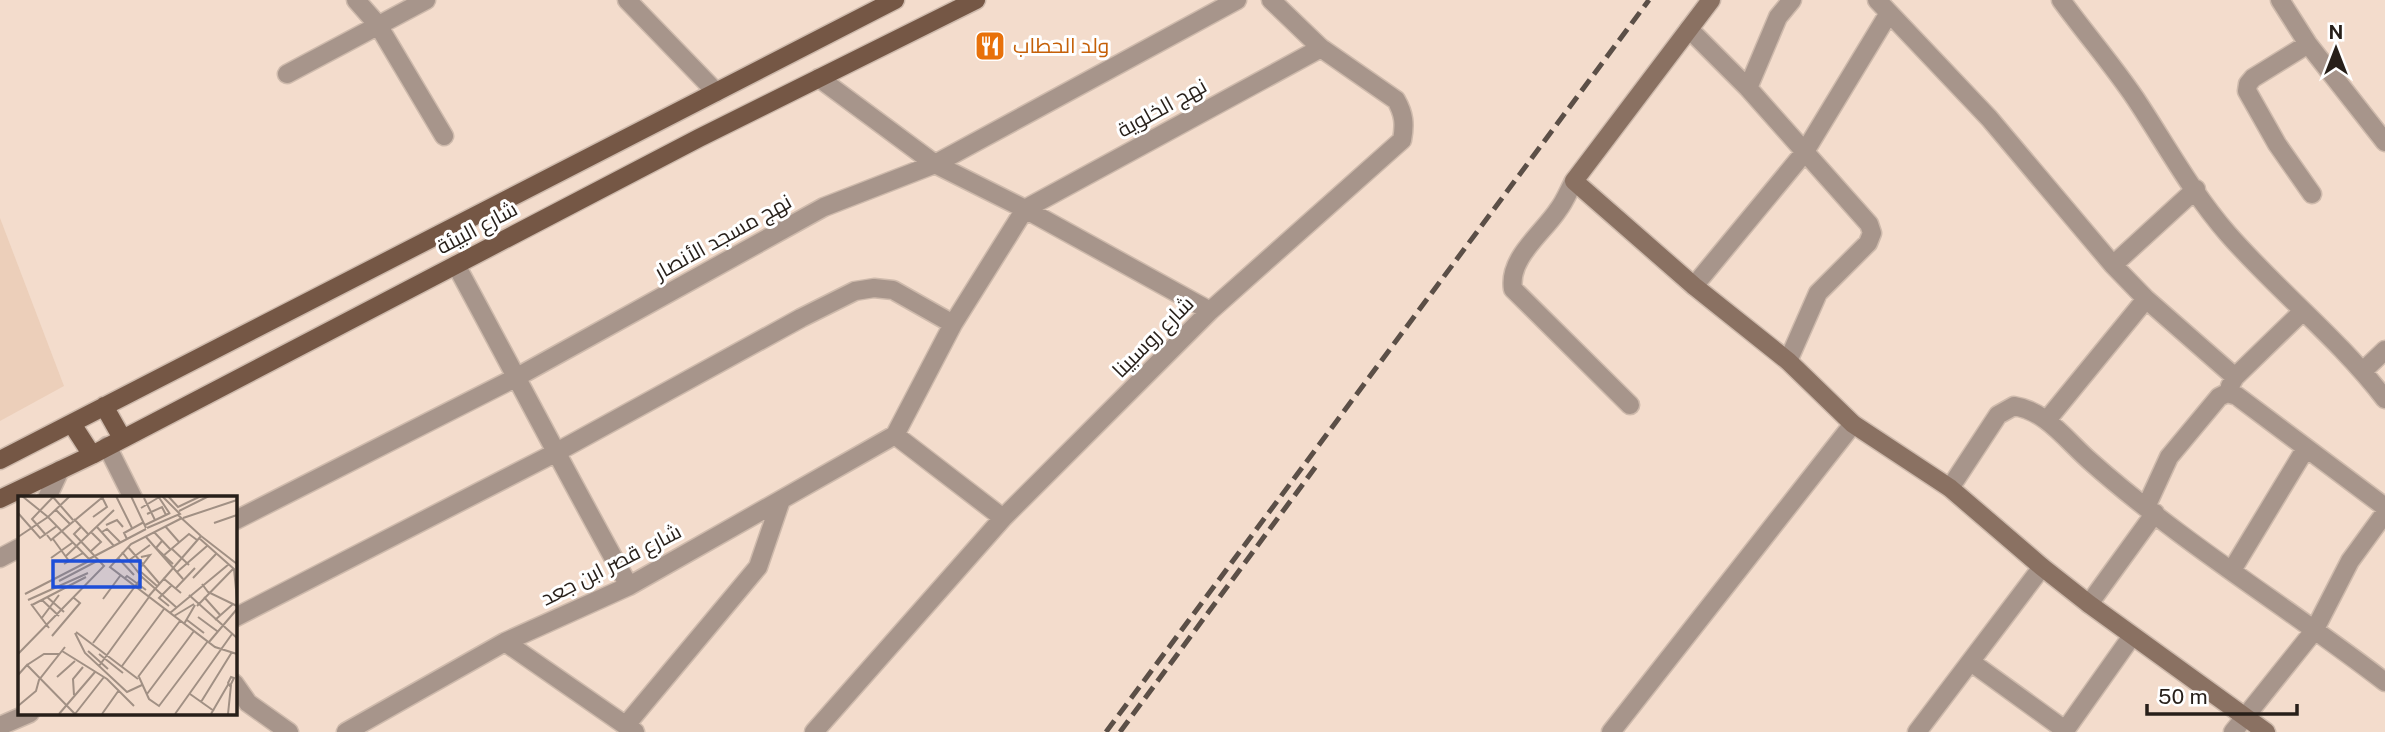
<svg xmlns="http://www.w3.org/2000/svg" width="2385" height="732" viewBox="0 0 2385 732" font-family="'Public Sans',Cairo,sans-serif">
<style>
.built{fill:#eccfba}
.lines{fill:none;stroke-linecap:round;stroke-linejoin:round}
.street-casing{stroke:#cebaac;stroke-width:21}
.secondary-casing{stroke:#cebaac;stroke-width:21}
.primary-casing{stroke:#cebaac;stroke-width:21}
.street{stroke:#a7958b;stroke-width:18}
.secondary{stroke:#8a7162;stroke-width:18}
.primary{stroke:#755745;stroke-width:18}
.rail{stroke:#5b4f47;stroke-width:5;stroke-dasharray:14 7;stroke-linecap:butt}
.labels{text-anchor:middle;stroke-width:6;stroke-linejoin:round;paint-order:stroke}
.food-label{font-size:21px;fill:#c56008;stroke:#fff;text-anchor:start}
.street-label{font-size:21px;fill:#271f19;stroke:#fff}
.inset-road{fill:none;stroke:#a19084;stroke-width:2}
.view{fill:#1d4ed8;fill-opacity:0.15;stroke:#1d4ed8;stroke-width:3.5}
.inset-edge{fill:none;stroke:#271f19;stroke-width:3.5}
</style>
<rect width="100%" height="100%" fill="#f3dccc"/>
<path class="built" d="M0 218 64 386 0 421Z"/>
<g class="lines">
<g class="street-casing">
<path id="street" d="M356 0 378 25 444 136
M627 0 716 92
M1877 0 1989 118 2113 265 2146 299 2235 377
M2061 0C2085 33 2112 64 2135 98 2165 143 2192 193 2228 234 2278 291 2338 338 2385 399
M2280 0 2308 44 2385 142
M1689 29 1748 88 1869 224 1872 233 1868 243 1818 293 1788 361
M2308 44 2253 78 2248 84 2247 91 2277 144 2312 194
M287 74 426 0
M819 78 935 164 1025 209 1210 311
M1748 88 1778 17 1792 0
M1574 181C1569 190 1565 201 1558 210 1543 233 1508 258 1513 289L1630 405
M456 265C514 372 570 480 629 586
M2113 265 2196 189
M1694 286 1804 153 1889 13
M2363 371 2385 350
M2230 386 2235 377 2303 311
M2047 420 2146 299
M895 435 953 324 1025 209 1321 48
M895 435 1003 518
M107 446 133 498
M1950 488 1998 415 2014 406C2046 411 2066 440 2090 461 2182 543 2288 607 2385 682
M47 498 60 470
M2146 507 2169 457 2219 397 2227 393 2237 396 2385 507
M234 521 517 377 824 207 935 164 1237 0
M0 558 19 548
M2232 570 2306 448
M2089 604 2155 513
M234 618 555 453 801 318 855 291 874 288 893 290 953 324
M505 642 635 732
M1971 662 2065 730
M234 683 248 703 289 732
M626 725 758 567 781 500
M0 726 30 713
M346 732 505 642 629 586 895 435
M814 732 1003 518 1210 311 1402 140C1405 124 1404 114 1396 100L1321 48 1271 0
M1611 732 1853 424
M1917 732 2042 567
M2064 732 2132 636
M2233 732 2314 631 2350 561 2385 513"/>
</g>
<g class="secondary-casing">
<path id="secondary" d="M1711 0 1574 181 1694 286 1788 361 1853 424 1950 488 2042 567 2089 604 2266 732"/>
</g>
<g class="primary-casing">
<path id="primary" d="M104 406 122 438
M72 424 92 455
M0 460 895 0
M0 499 92 455 699 138 976 0"/>
</g>
<use href="#street" class="street"/>
<use href="#secondary" class="secondary"/>
<use href="#primary" class="primary"/>
<path class="rail" d="M1106 732 1649 0
M1120 732 1317 465"/>
</g>
<defs>
<g id="restaurant-square" transform="scale(1.575)"><rect x="-9" y="-9" width="18" height="18" rx="4" fill="#e8710a" stroke="#fff"/><path d="M-5-6h1v4h1v-4h1v4h1v-4h1v5L-1.5 .5V6h-2V.5L-5-1ZM5-6V6H3V1.5H1.5Q1.5-4 5-6Z" fill="#fff"/></g>
</defs>
<g fill-rule="evenodd">
<use href="#restaurant-square" x="990" y="46"/>
</g>
<g class="labels">
<g class="food-label">
<text x="1013" y="53">ولد الحطاب</text>
</g>
<g class="street-label">
<text transform="translate(1162 108) rotate(-29)" y="7">نهج الخلوية</text>
<text transform="translate(477 228) rotate(-28)" y="7">شارع البيئة</text>
<text transform="translate(723 237) rotate(-29)" y="7">نهج مسجد الأنصار</text>
<text transform="translate(1153 337) rotate(-45)" y="7">شارع روسبينا</text>
<text transform="translate(611 565) rotate(-27)" y="7">شارع قصر ابن جعد</text>
</g>
</g>
<g transform="translate(18 496)">
<rect width="219" height="219" fill="#f3dccc"/>
<path class="inset-road" d="M4 0 30 21 52 0M98 0 114 32M113 0 128 32M140 0 152 18M150 0 160 11 183 0M35 1 55 24M126 2 137 24M123 12 143 0M37 13 52 28M161 15 191 0M0 17 22 42 39 30M129 18 144 11 148 19M160 19 183 40M75 21 89 11 84 1M164 22 113 48 92 71 197 151 219 158M165 22 219 4M56 23 71 39M196 27 219 19M88 29 99 24 105 31M127 29 152 17M147 30 161 46M79 31 96 50M129 32 162 18 144 0M84 36 89 33 102 46M136 36 153 54M28 39 14 23 36 0M29 39 33 44 86 0M183 40 219 68M0 41 30 21 71 63M128 41 165 83M181 42 216 73 219 104M35 43 51 65M109 43 106 37 126 26M144 45 138 52 155 68M110 51 141 87M154 53 171 69M72 56 83 46 73 36M104 56 124 81 158 111M48 60 96 14M145 60 171 38 179 44M123 61 132 59 123 71M33 62 54 47M100 62 116 79M71 63 128 33M110 65 132 49M46 68 65 57M123 76 139 90M159 76 189 50M145 82 163 97M175 82 198 58M106 83 109 80 128 94M41 85 81 64M184 88 190 96 219 110M158 92 177 72M7 98 71 65M171 99 219 142M29 101 46 116M130 101 183 40M186 101 203 120M85 103 102 80M10 104 70 77M24 104 41 120M13 108 31 132M14 109 68 81M151 110 141 102 154 89M179 110 215 73M152 117 211 68M156 120 176 108M180 121 199 135M23 123 41 99M169 124 186 137M197 124 215 108M166 128 177 109M58 136 120 183M57 137 67 157 109 196 124 189M34 140 62 107 56 102M191 146 219 113M75 147 124 81M44 155 89 183 116 210M70 155 90 173M0 158 86 70 56 38 63 31M81 158 105 177M9 169 26 158H41M81 170 131 101M104 170 146 113M0 179 9 169 57 218M39 181 57 165M120 181 162 125M121 181 131 203 141 210 190 145M213 181 216 182 212 190 210 187ZM129 198 176 135M172 198 196 215M56 199 55 183 65 171M183 206 214 156M0 210 18 195 21 184 47 151M41 218 77 176M57 218 86 181M84 218 101 194M157 218 214 138M193 218 211 187M210 218 213 189"/>
<path class="view" d="M35 65H122V91H35Z"/>
<rect width="219" height="219" class="inset-edge"/>
</g>
<g transform="translate(2336 49)" stroke="#ffffff" stroke-width="5" paint-order="stroke">
<path d="M0-5L12 26L0 18L-12 26Z" fill="#271f19"/>
<text y="-10" font-size="19" font-weight="bold" text-anchor="middle" fill="#271f19">N</text>
</g>
<path d="M2147 704v10h150v-10" fill="none" stroke="#271f19" stroke-width="3.5"/>
<text x="2158" y="704" font-size="21" fill="#271f19" stroke="#ffffff" stroke-width="5" paint-order="stroke">50 m</text>
</svg>
